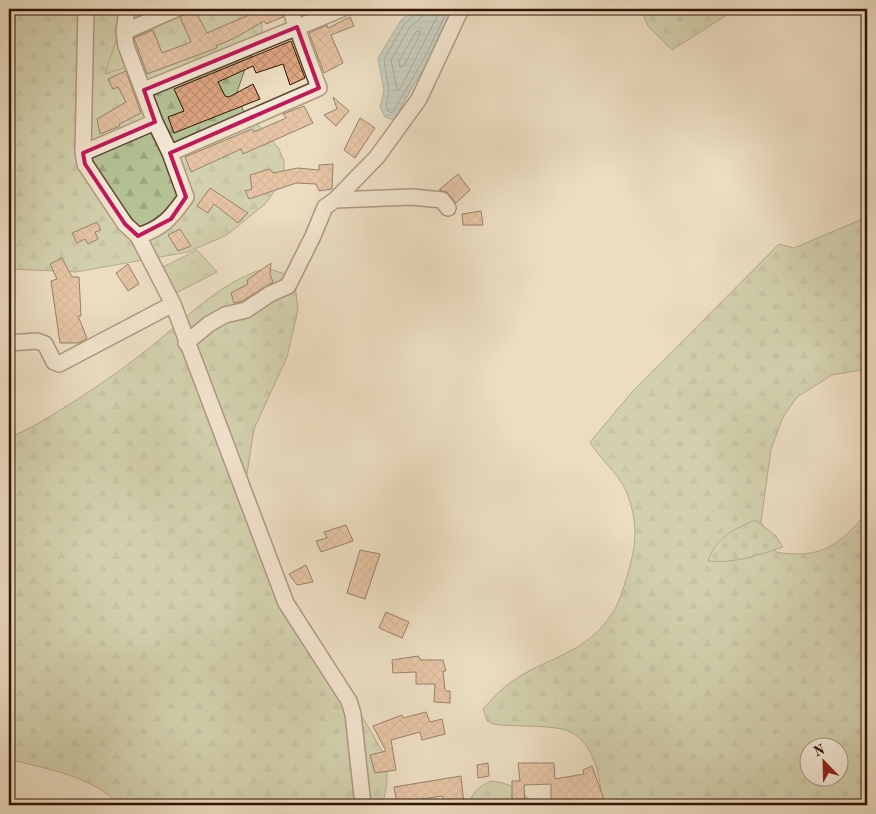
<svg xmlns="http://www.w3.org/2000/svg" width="876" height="814" viewBox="0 0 876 814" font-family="'Old Standard TT',serif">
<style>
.forest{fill:url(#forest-firs);stroke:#736a4c;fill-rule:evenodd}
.cemetery{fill:url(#cemetery-stones);stroke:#736a4c}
.park{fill:url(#park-crowns);stroke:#736a4c}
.water{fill:url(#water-rules);stroke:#70786f}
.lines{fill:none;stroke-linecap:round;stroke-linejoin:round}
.shore{stroke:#66675c;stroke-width:1}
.building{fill:url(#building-cross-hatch);stroke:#321302}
.minor-casing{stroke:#604632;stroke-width:18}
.minor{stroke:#f3e9d7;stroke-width:15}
.marked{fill:none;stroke:#c2185b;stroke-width:4;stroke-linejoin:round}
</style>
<defs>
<pattern id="forest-firs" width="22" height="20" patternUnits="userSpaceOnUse" patternTransform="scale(1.25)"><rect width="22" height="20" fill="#b4c296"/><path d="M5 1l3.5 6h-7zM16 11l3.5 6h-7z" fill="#9ba680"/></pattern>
<pattern id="cemetery-stones" width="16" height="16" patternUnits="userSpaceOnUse" patternTransform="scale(1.25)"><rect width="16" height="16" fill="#b4c296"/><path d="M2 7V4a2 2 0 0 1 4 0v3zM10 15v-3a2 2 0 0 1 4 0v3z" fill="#9ba680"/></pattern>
<pattern id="park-crowns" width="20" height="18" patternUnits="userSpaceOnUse" patternTransform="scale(1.25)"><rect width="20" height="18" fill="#b4c296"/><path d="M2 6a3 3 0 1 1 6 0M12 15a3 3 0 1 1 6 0" fill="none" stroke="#9ba680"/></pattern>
<pattern id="water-rules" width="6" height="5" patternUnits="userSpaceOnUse" patternTransform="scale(1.25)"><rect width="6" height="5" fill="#99bbb7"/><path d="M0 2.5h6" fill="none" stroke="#84a09c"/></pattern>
<pattern id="building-cross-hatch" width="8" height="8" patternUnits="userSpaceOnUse" patternTransform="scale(1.25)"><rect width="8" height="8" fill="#dda682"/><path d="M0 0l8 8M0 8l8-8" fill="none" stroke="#be8e6f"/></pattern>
</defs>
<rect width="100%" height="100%" fill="#ecddc1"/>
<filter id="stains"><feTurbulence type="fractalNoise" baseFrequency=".004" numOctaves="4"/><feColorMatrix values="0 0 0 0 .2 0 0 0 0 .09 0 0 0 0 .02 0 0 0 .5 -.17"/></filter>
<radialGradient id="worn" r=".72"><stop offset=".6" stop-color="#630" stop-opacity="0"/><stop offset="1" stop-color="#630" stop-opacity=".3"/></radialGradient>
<path class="forest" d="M9 9H262V35L245 69 237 92 246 119 262 128 279 149 284 161V178L265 204 227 235 188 252 76 272 9 269Z
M641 9H736L672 50 648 26Z
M867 217V373L862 370 832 375 797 397 783 417 771 449 761 522 776 552C819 560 842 545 867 511V805H602C601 778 594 736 562 729 543 725 514 727 493 724L487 721 483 709C492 699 500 690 511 682 548 656 586 655 613 612 620 601 624 586 628 573 637 543 638 520 626 491 618 472 600 460 590 442L632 392 779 244 794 248ZM808 746H838V776H808Z
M260 270H273L290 276 296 292 298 310 287 357 254 429 246 480 269 563 326 654 385 756C388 774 388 787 382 805H118C97 777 42 768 9 759V437C30 430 50 416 70 404 103 383 136 360 166 334 195 309 223 283 260 270Z
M491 781C512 783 521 791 535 805H468C473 792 478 787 491 781Z"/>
<path class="cemetery" d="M755 520 775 535 783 547C759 555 734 564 708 561 716 537 733 530 755 520Z"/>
<path class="park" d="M119 31 129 66 105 74Z
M197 250 217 272 172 295 161 268Z"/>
<path class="water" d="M416 9H454L431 55 394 120 385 117 380 107 384 91 378 58 401 20Z"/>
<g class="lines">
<path class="shore" d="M418 9 416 14 405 23 384 59 389 91 386 106 390 113 393 112 427 53 448 9
M424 9 422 17 410 27 391 60 397 90 400 89 441 9
M420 31V34L404 66 400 67 399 61 416 32Z"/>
</g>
<path class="building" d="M263 9H281L283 17 266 24 264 21 235 38 216 46 217 48 147 74 134 38 153 30 162 53 191 42 180 17 183 15 195 10 207 33Z
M350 17 354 26 331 35 343 63 324 73 309 33 327 25 328 28Z
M291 41 305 78 290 85 283 64 256 73 253 66 218 82 225 96 229 97 253 84 260 99 174 133 168 117 184 111 174 89Z
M126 71 141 113 119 124 120 126 100 134 97 119 126 102 118 87 113 89 108 79Z
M333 97 349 111 336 126 324 115 337 109Z
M304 106 313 123 243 154 241 149 191 172 185 157 252 129 254 132 286 118 283 114Z
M360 118 375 128 355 158 344 150Z
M333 164 332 189 319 191 316 184 296 183 249 199 245 191 252 189 250 175 270 169 273 173 298 168 319 170V165Z
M458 174 470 190 456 203 447 192 439 190Z
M210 188 248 213 238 223 214 204 208 213 197 206Z
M481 211 483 225H463L462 214Z
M97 222 101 230 95 232 98 239 88 244 85 239 77 243 72 233Z
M180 229 191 246 178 251 168 235Z
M62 258 72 277H79L81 316H78L87 338 79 343H60L51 281 57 279 50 264Z
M271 263 270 274 273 282 242 301 234 303 231 293 248 284 247 280Z
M128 264 139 284 128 291 116 273Z
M346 525 353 541 321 552 316 541 327 538 324 532Z
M360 550 380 554 365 599 347 593Z
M306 565 313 582 297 585 289 574Z
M386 612 409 622 402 638 379 628Z
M418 656 421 660H443L446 671H443L445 691H450V703L434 702 435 684H416V672L393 673 392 660Z
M426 712 430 722 442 719 445 734 422 740 420 732 391 740 396 770 375 773 370 755 386 751 373 726 402 715 403 718Z
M488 763 489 776 478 778 477 765Z
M518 763H554L555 779 584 774 583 770 592 766 606 805H551V784L524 785 525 804H512V781H520Z
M461 776 464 805H446L442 796 397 803 394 787Z"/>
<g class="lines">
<g class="minor-casing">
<path id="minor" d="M86 9 83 153 85 164 125 224 138 236 173 304 286 603 349 701 353 714 363 805
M127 9 124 32 126 46 155 122 170 153 319 88 290 9
M124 32 176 9
M144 90 342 9
M83 153 155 122
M335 200 412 197 442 200 448 208
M138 236C163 228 171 218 186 197L170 153
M9 343 37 341 45 344 54 362 59 364 173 304
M186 343 209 324 225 315 246 310 270 294 288 286 313 236 325 207 335 200 377 157 419 99 461 9"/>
</g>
<use href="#minor" class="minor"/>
</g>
<path d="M0 0H876V814H0ZM297 27 319 88 170 153 186 197 171 219 138 236 125 224 85 164 83 153 155 122 144 90Z" fill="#ecddc1" fill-opacity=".55" fill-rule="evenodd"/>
<path class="marked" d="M297 27 319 88 170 153 186 197 171 219 138 236 125 224 85 164 83 153 155 122 144 90Z"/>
<rect width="876" height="814" fill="none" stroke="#ecddc1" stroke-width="30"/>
<rect x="10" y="10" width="856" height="794" fill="none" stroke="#321302" stroke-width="2.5"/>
<rect x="15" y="15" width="846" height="784" fill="none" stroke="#321302"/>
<g transform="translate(824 762) rotate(337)"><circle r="24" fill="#f3e9d7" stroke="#a69382"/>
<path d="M0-4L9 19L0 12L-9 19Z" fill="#8f2418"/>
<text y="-8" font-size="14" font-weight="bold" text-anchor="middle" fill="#321302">N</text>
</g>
<rect width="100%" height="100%" filter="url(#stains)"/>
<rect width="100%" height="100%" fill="url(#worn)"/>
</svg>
